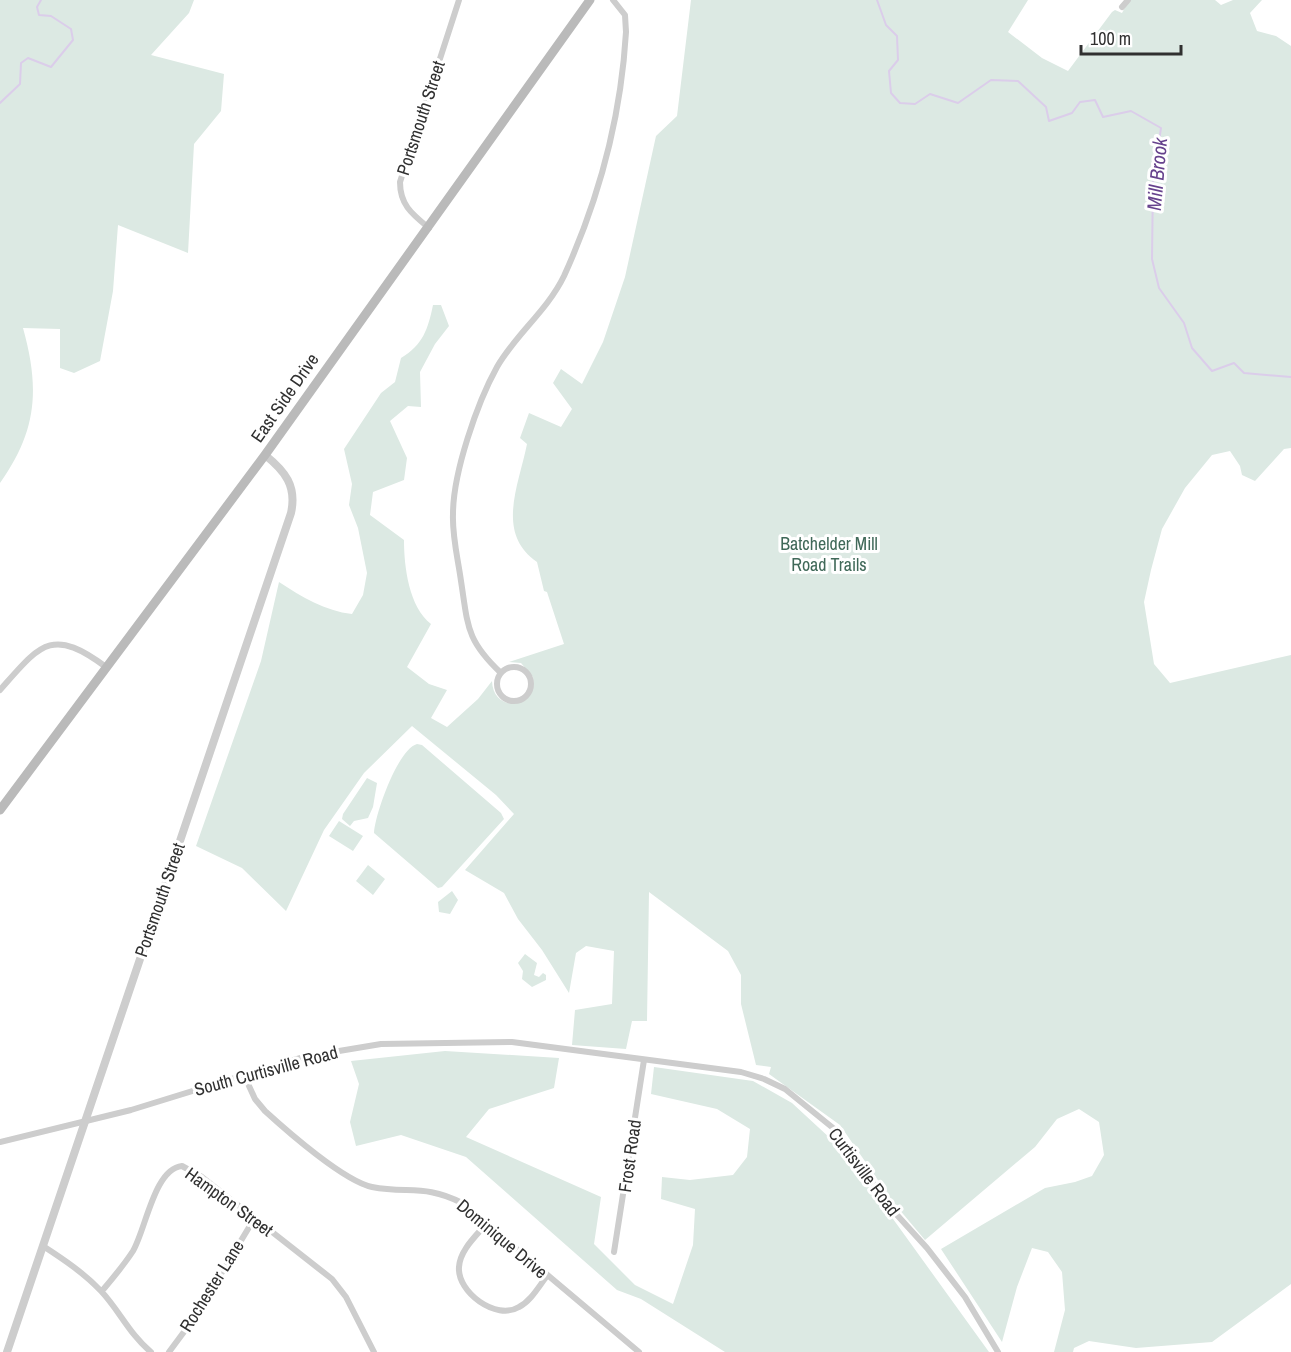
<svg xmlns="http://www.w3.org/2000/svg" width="1291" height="1352" viewBox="0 0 1291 1352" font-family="'Archivo Narrow',sans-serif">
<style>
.green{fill:#dce9e3}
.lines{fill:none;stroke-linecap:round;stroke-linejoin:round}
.stream{stroke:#dbcdea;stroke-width:2}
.minor{stroke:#cdcdcd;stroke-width:6}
.tertiary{stroke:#cdcdcd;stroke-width:8}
.secondary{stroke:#bababa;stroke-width:9}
.labels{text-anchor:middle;stroke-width:6;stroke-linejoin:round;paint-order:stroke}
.street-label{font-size:18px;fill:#303030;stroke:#fff}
.park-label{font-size:18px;fill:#406959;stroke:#fff}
.water-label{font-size:20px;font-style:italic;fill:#66428d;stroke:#fff}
</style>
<rect width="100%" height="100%" fill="#fff"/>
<path class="green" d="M0 0H194L189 13 151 55 224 74 221 111 194 144 188 253 118 225 113 291 100 361 74 373 60 368V329L23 328C40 389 37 431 0 483Z
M691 0H1028L1008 32 1042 58 1068 71 1112 12 1115 10 1122 13 1129 0H1215L1221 5 1233 0H1262L1250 13 1257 31 1276 36 1291 46V448L1284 449 1255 481 1242 475 1240 466 1230 451 1212 455 1185 488 1162 529 1151 570 1144 602 1154 664 1170 683 1291 655V1284L1212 1342 1136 1348 1089 1341 1074 1348 1073 1352H1054L1065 1310 1062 1272 1048 1252 1032 1248 1017 1287 1002 1342 941 1249 1045 1188 1075 1182 1092 1176 1104 1155 1099 1122 1079 1109 1057 1119 1035 1147 925 1240 893 1202 840 1125 769 1074 771 1067 756 1065 741 1004V975L728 951 649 892 647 1021H632L626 1049 572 1045 575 1010 612 1004 614 951 586 946 576 953 569 993 542 950 518 919 504 893 465 870 514 814 496 795 412 726 364 773 324 830 286 911 242 868 196 846 261 661 279 582C302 597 325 611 352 614L363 595 367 573 358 528 349 505 352 484 344 449 381 393 395 382 401 358C423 345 428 329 433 305H441L449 326 435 344 420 372 421 407 408 406 390 421 407 458 404 480 373 492 370 515 404 540C404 567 409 607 431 624L407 667 429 684 447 690 431 718 447 727 478 699 492 681C493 714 538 709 533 677L521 663 509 662 564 644 547 592 544 591 537 562C495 533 519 485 527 444L520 438 529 413 561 427 572 409 553 383 561 369 582 384 603 342 625 277 656 136 677 116Z
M417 744 422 745 501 813 504 819 442 887 438 888 374 833C375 814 398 749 417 744Z
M367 778 377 783 373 807 368 818 354 821 350 826 342 819 343 814Z
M339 821 363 836 353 851 329 836Z
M368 865 385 879 373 895 356 881Z
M452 891 458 900 450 914 439 912 438 902Z
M525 954 537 963 534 975 539 977 543 973 546 975V980L532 987 522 979 523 971 518 963Z
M445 1051 559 1058 554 1088 489 1109 466 1137 601 1197 594 1244 635 1285 673 1304 693 1245 695 1209 661 1199 662 1177 690 1180 733 1175 747 1157 750 1129 717 1109 651 1094 654 1067 753 1081 792 1103 844 1151 989 1352H725L641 1299 617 1290 466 1157 401 1135 356 1146 350 1122 359 1084 351 1061Z"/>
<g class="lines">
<path class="stream" d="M877 0 886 25 897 36 898 60 889 71 891 93 900 103 915 104 930 94 958 103 991 80 1018 81 1046 107 1049 121 1072 113 1080 102 1095 100 1103 117 1131 111 1161 128 1153 179 1152 259 1159 288 1184 323 1192 348 1212 371 1234 363 1244 373 1291 377
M0 103 20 84 21 63 28 58 51 67 73 40 71 29 51 16 39 15 37 7 41 0"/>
<path class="minor" d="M1122 7 1128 0
M429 228C412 214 400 205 400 182L459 0
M497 684a17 17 0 1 1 34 0a17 17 0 1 1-34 0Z
M501 673C466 640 468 626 461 581 458 559 452 536 453 514 453 473 477 403 497 367 516 334 547 311 564 276 599 199 621 117 626 32L625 15 613 0
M0 690C40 645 51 626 106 667
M244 1075 255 1099 265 1111C288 1132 344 1181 372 1187 408 1194 425 1184 462 1203L639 1352
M0 1142 131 1110 303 1057 381 1044 512 1042 741 1072 764 1079 785 1089 838 1132 887 1204 927 1248 965 1297 998 1352
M486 1224C476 1236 460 1250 459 1267 457 1292 496 1321 519 1307 531 1301 539 1286 547 1276
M43 1246C63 1259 84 1273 101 1291 119 1310 130 1335 151 1352
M614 1252 644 1060
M102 1291C113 1278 124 1265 133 1251 146 1229 154 1169 182 1166L202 1177 332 1279 346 1297 374 1352
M169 1352 195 1317 254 1219"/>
<path class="tertiary" d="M7 1352 291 513C297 486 285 471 265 455"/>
<path class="secondary" d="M0 810 265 455 590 0"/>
</g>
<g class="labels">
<g class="street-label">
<text transform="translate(421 118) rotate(-72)" y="6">Portsmouth Street</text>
<text transform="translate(285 398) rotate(-55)" y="6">East Side Drive</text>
<text transform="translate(160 900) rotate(-71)" y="6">Portsmouth Street</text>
<text transform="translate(266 1071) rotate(-15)" y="6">South Curtisville Road</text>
<text transform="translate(630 1156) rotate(-82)" y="6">Frost Road</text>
<text transform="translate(864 1172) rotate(53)" y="6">Curtisville Road</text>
<text transform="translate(229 1202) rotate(36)" y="6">Hampton Street</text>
<text transform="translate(502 1239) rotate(40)" y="6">Dominique Drive</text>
<text transform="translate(212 1286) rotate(-58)" y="6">Rochester Lane</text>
</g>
<g class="park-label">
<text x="829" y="550">Batchelder Mill<tspan x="829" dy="21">Road Trails</tspan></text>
</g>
<g class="water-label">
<text transform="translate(1157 174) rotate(-85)" y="7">Mill Brook</text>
</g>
</g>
<path d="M1081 45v9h100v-9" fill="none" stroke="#303030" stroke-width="3"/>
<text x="1090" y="45" font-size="18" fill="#303030" stroke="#ffffff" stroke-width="4.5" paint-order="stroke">100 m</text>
</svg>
